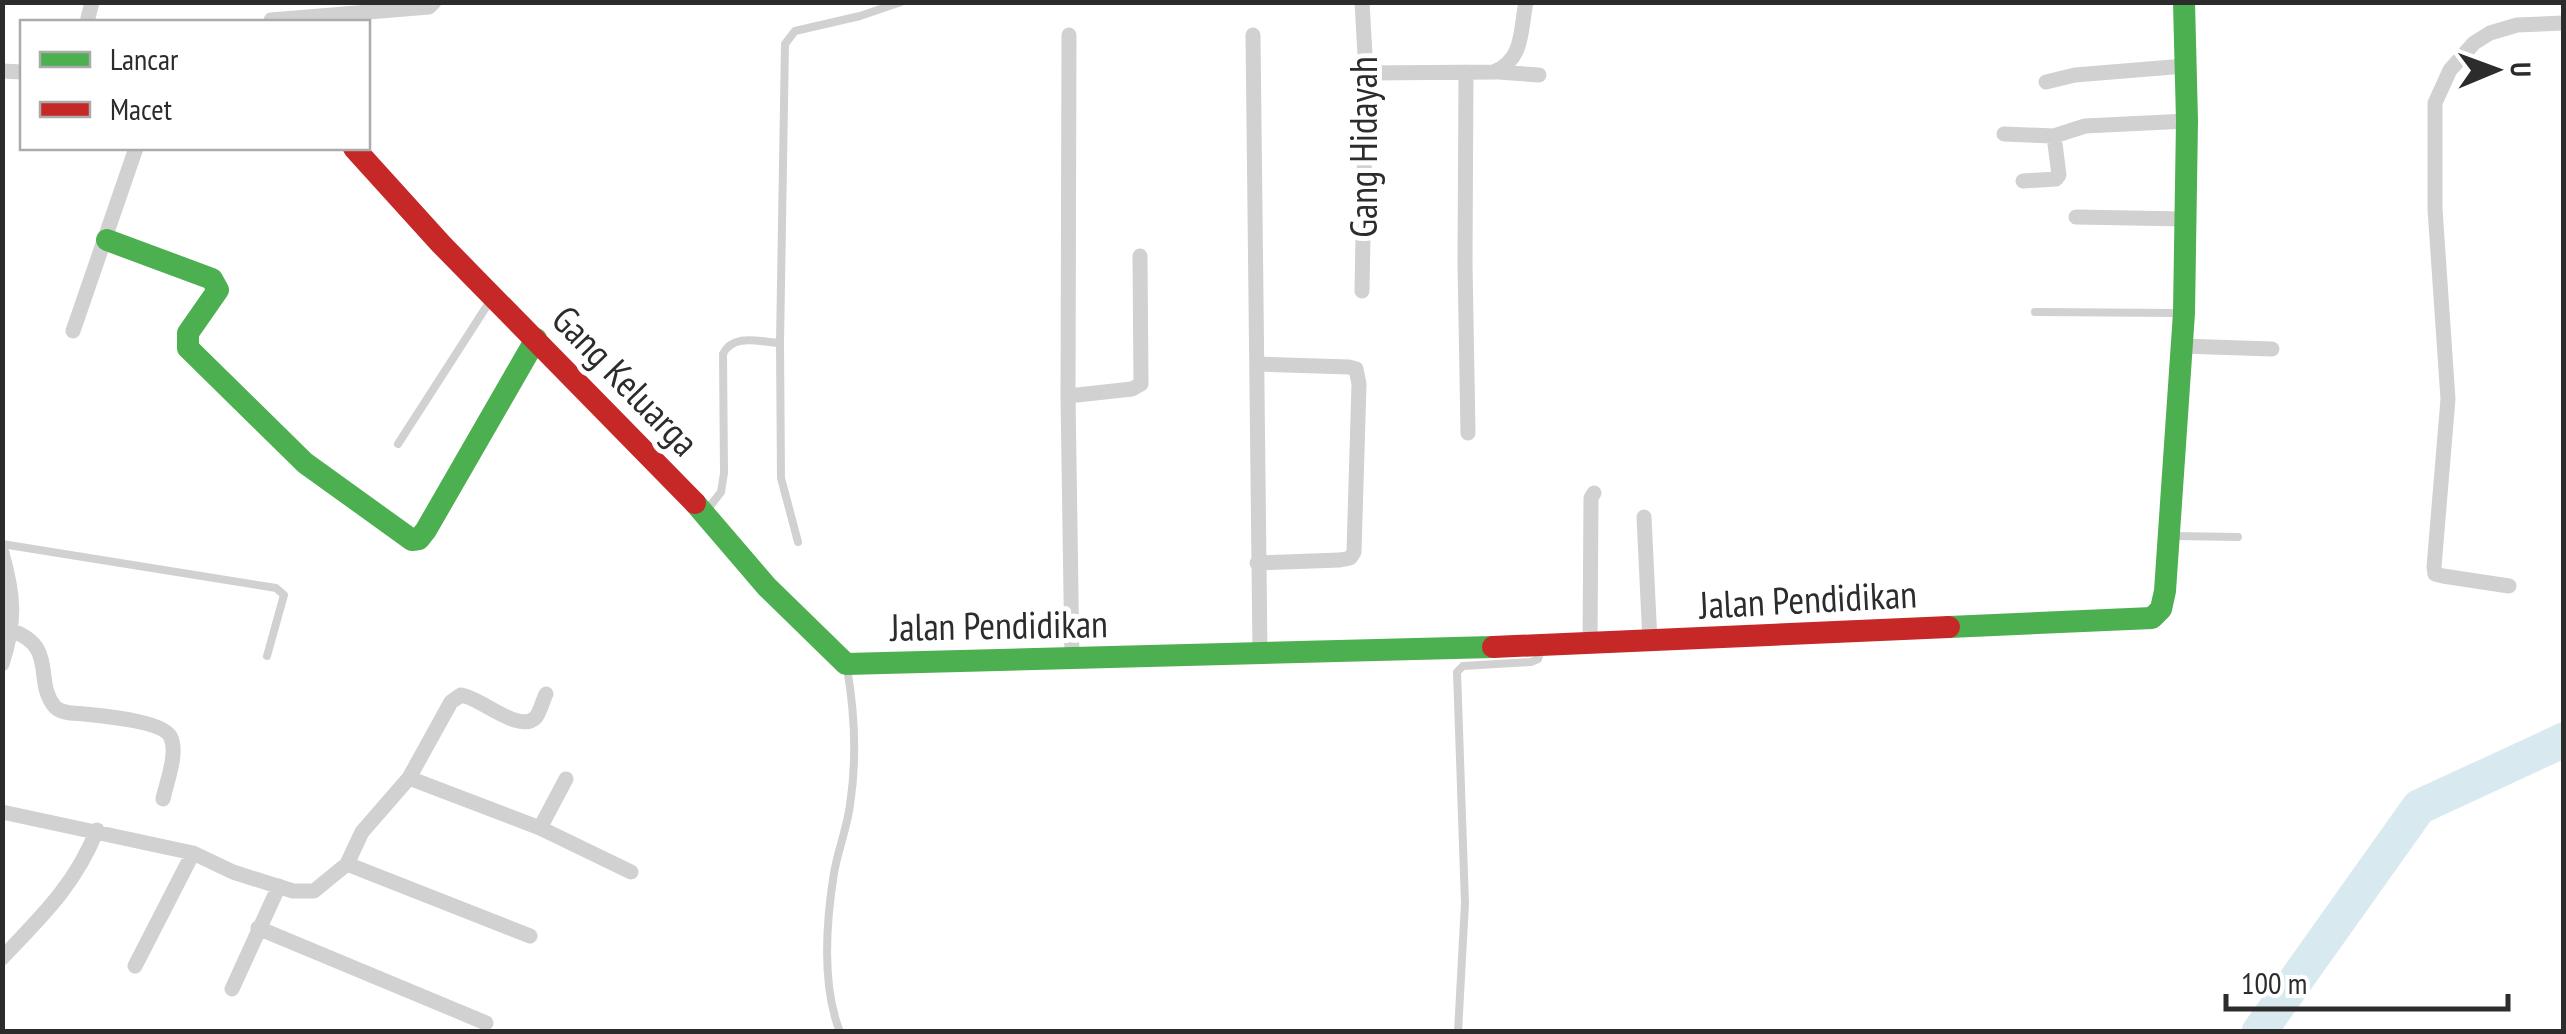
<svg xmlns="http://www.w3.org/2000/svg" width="2566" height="1034" viewBox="0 0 2566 1034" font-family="'PT Sans Narrow',sans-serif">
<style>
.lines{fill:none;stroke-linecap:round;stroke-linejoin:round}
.river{stroke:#d8e9f0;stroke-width:35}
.lane{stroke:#d1d1d1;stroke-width:8}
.street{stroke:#d1d1d1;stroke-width:15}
.fast{stroke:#4caf50;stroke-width:22}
.jam{stroke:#c62828;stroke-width:22}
.labels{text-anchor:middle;stroke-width:10;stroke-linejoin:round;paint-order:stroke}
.street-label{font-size:38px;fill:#2c2c2c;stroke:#fff}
</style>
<rect width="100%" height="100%" fill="#fff"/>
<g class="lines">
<path class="river" d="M2259 1032 2419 807 2564 740"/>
<path class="lane" d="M2035 312 2179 313
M780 343 781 478 798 542
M398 444 490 301
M707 510 721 492 724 473 723 354C733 333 760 342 780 343L785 44 795 31 860 16 901 2
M2174 536 2238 537
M2 544 276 588 284 595 267 656
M840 1032C821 984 826 923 834 873 838 850 847 828 850 805 857 759 855 714 847 668
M1458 1032 1465 903 1457 672 1463 666 1531 662 1538 659 1542 648"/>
<path class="street" d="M271 20 429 7 434 2
M87 22 92 2
M1069 35 1068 396 1072 661
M1253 35 1260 653
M2 71 22 72
M1466 72 1465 263 1468 433
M1498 72 1539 75
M1366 73 1494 72C1524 59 1520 32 1526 2
M2046 82 2075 75 2185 66
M2004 134 2054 136 2085 126 2187 121
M2023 181 2056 179 2059 175 2054 136
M2076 217 2185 219
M1362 291 1366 73 1362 2
M73 331 136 148
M2181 346 2272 349
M1257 364 1349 367 1356 369 1359 384 1354 552 1350 558 1340 560 1257 563
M1068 396 1132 389 1141 384 1140 256
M1644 517 1650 642
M2 553C14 595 16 622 2 664
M2509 586 2443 576 2435 574 2434 567 2448 399 2435 209V103L2450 70 2474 43 2490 33 2517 25 2564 23
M13 631C58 648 33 681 55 707 62 714 75 713 84 714 102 716 165 721 171 738 178 754 166 784 163 799
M1590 644 1591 498 1594 493
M409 778 540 828 631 872
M2 812 193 853 233 872 293 891H314L347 864 362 832 409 778 451 702 461 695C480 697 520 735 536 717 540 712 543 700 546 694
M540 828 566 779
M347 864 530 936
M258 928 486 1023
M2 958C42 916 75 885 97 830
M135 966 193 853
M232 989 279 886"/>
<path class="fast" d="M107 240 212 279 218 290 188 333V348L305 463 412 540 419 539 426 530 536 339
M695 503 767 587 846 664 1493 647
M1949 627 2152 618 2161 609 2165 591 2184 313 2187 121 2184 2"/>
<path class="jam" d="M354 148 441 244 695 503
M1493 647 1949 627"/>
</g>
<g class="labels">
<g class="street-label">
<text transform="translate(1364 147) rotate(-90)" y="13">Gang Hidayah</text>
<text transform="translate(625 381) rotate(46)" y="13">Gang Keluarga</text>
<text transform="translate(1808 600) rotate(-3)" y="13">Jalan Pendidikan</text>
<text transform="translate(999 626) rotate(-1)" y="13">Jalan Pendidikan</text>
</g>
</g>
<rect width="2566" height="1034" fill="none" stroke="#2c2c2c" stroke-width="10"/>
<rect x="20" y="20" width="350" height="130" fill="#ffffff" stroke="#ababab" stroke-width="2.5"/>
<rect x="40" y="52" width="50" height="15" fill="#4caf50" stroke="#ababab" stroke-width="2.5"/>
<text x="110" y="70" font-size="30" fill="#2c2c2c">Lancar</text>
<rect x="40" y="102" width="50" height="15" fill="#c62828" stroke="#ababab" stroke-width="2.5"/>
<text x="110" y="120" font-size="30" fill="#2c2c2c">Macet</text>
<g transform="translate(2496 70) rotate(89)" stroke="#ffffff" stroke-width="8" paint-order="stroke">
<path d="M0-8L18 38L0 25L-18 38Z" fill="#2c2c2c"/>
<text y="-15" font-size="28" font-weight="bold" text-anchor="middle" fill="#2c2c2c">U</text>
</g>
<path d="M2226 994v15h282v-15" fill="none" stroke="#2c2c2c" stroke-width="5"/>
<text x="2241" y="994" font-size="30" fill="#2c2c2c" stroke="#ffffff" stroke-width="8" paint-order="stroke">100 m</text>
</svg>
